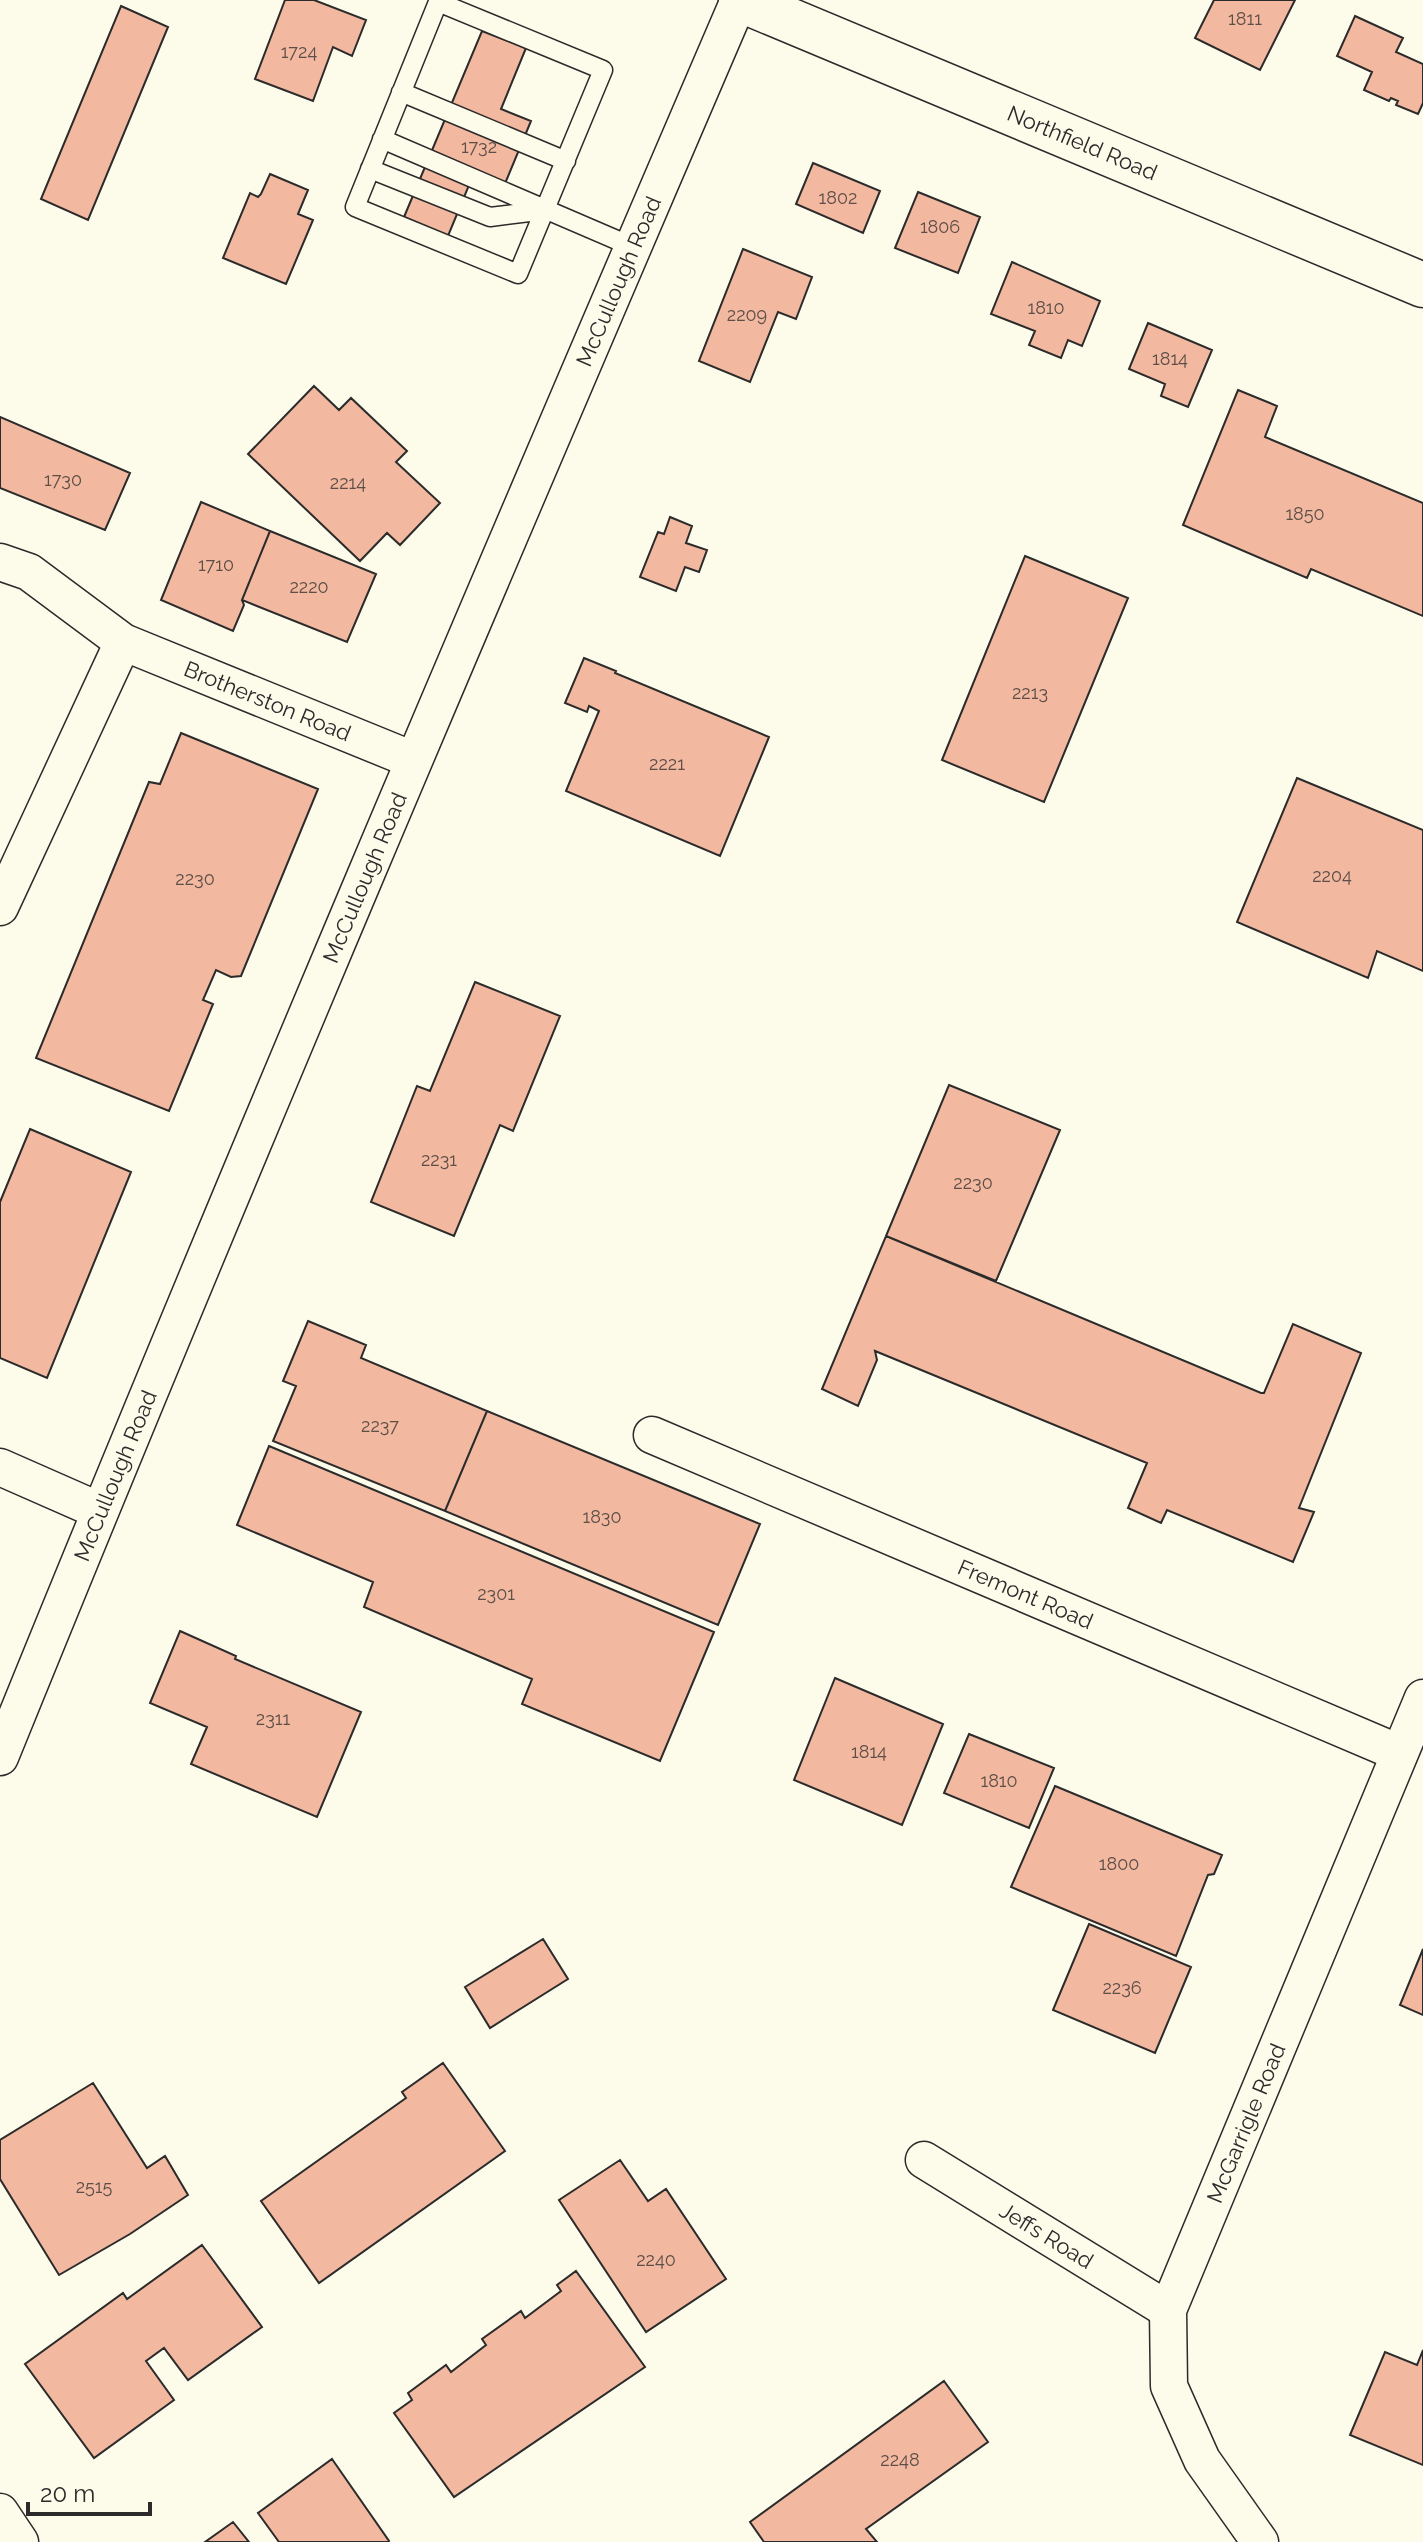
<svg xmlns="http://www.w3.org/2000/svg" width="1423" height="2542" viewBox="0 0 1423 2542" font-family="Raleway,sans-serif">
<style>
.building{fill:#f2b8a0;stroke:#2b2b2b;stroke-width:2}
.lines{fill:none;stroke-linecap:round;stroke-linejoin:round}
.service-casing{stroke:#2b2b2b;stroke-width:21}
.minor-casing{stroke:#2b2b2b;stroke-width:39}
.tertiary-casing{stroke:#2b2b2b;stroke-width:47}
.service{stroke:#fdfbea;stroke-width:18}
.minor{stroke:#fdfbea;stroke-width:36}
.tertiary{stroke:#fdfbea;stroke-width:44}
.labels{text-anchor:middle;stroke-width:6;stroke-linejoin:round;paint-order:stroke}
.number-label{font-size:18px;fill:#5d4e48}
.street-label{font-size:22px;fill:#2b2b2b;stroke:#fdfbea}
</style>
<rect width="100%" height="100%" fill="#fdfbea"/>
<path class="building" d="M285 0H314L366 20 352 56 333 47 313 101 255 79Z
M1214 0H1295L1260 70 1195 38Z
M121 6 168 27 88 220 41 199Z
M1355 16 1403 38 1396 52 1423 64V103L1418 114 1396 105 1398 101 1391 98 1389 101 1364 90 1372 72 1337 56Z
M482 31 526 48 501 109 531 121 499 198 469 185 448 236 404 217Z
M813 163 880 191 863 233 796 204Z
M270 174 308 190 298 214 313 220 286 284 223 258 250 193 258 197 261 194Z
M918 192 980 217 958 273 895 248Z
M743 249 812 277 796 319 778 312 750 382 699 361Z
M1012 262 1100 301 1082 346 1068 340 1061 358 1029 345 1035 331 991 314Z
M1148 323 1212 350 1188 407 1161 396 1165 384 1129 369Z
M314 386 339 410 351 398 407 451 396 462 440 503 400 545 387 533 360 561 248 454Z
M1238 390 1277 406 1265 437 1423 503V616L1311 569 1307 578 1183 525Z
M0 417 130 473 105 530 0 488Z
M201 502 270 531 242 600 244 605 233 631 161 600Z
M670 517 692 526 686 543 707 550 699 572 685 567 676 591 640 577 658 532 664 534Z
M270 531 376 574 347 642 242 600Z
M1025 556 1128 598 1044 802 942 760Z
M584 658 616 671 615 673 769 737 720 856 566 791 599 711 589 706 587 712 565 703Z
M181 733 318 789 241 976 231 977 216 970 203 1000 213 1004 169 1111 36 1058 149 782 160 784Z
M1297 778 1423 830V971L1377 951 1368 978 1237 922Z
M475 982 560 1016 513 1131 500 1125 454 1236 371 1202 417 1086 430 1091Z
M949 1085 1060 1130 996 1281 886 1236Z
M30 1129 131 1172 47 1378 0 1358V1202Z
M886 1236 1261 1393H1264L1293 1324 1361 1353 1299 1508 1314 1512 1293 1562 1167 1510 1161 1523 1128 1508 1147 1463 875 1351 877 1360 858 1406 822 1389Z
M308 1321 366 1345 361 1358 487 1411 445 1511 273 1441 296 1386 283 1381Z
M487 1411 760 1524 718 1625 445 1511Z
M269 1446 714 1632 660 1761 522 1704 532 1679 364 1607 373 1582 237 1525Z
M180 1631 236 1656 235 1659 361 1712 317 1817 191 1764 207 1727 150 1703Z
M835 1678 943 1724 902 1825 794 1780Z
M969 1734 1054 1768 1029 1828 944 1793Z
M1055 1786 1222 1855 1214 1874 1208 1875 1176 1956 1011 1887Z
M1089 1924 1191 1967 1155 2053 1053 2010Z
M543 1939 568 1979 490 2028 465 1987Z
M1423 1949V2015L1400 2005Z
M443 2063 505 2151 319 2283 261 2201 406 2098 402 2092Z
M93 2083 147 2168 165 2156 188 2195 130 2234 59 2275 0 2179V2140Z
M620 2160 648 2201 666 2189 726 2279 646 2332 559 2200Z
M202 2245 262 2327 188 2380 164 2348 146 2361 174 2400 94 2458 25 2364 123 2293 127 2299Z
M576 2271 645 2367 454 2497 394 2413 412 2400 408 2393 446 2365 451 2372 486 2345 482 2339 521 2311 525 2318 561 2291 557 2285Z
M1423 2350V2465L1350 2435 1385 2352 1417 2365Z
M944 2381 988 2442 866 2529 877 2542H764L750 2522Z
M332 2459 389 2541 388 2542H279L258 2513Z
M233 2522 249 2542H205Z"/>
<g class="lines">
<g class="service-casing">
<path id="service" d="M438 2 603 70 518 274 355 207Z
M401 92 566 161
M382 139 633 247
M370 169 490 217 546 210"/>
</g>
<g class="minor-casing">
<g id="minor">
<path id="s1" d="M0 562 29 572 123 642 413 760"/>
<path d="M0 907 123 642"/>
<path id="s2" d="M652 1435 1399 1753"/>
<path d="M0 1467 100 1511"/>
<path id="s3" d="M0 1757C239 1168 488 584 739 0"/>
<path id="s4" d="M924 2160 1168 2310"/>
<path d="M0 2512 20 2542"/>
<path id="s5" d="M1260 2542 1202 2460 1169 2386 1168 2310 1423 1698"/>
</g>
</g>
<g class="tertiary-casing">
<g id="tertiary">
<path id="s6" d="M741 0 1423 285"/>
</g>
</g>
<use href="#service" class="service"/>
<use href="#minor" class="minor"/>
<use href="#tertiary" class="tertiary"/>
</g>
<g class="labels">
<g class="number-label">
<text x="1245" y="25">1811</text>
<text x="299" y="58">1724</text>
<text x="479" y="153">1732</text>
<text x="838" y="204">1802</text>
<text x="940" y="233">1806</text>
<text x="1046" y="314">1810</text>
<text x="747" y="321">2209</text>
<text x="1170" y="365">1814</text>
<text x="63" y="486">1730</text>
<text x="348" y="489">2214</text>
<text x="1305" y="520">1850</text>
<text x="216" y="571">1710</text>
<text x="309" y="593">2220</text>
<text x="1030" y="699">2213</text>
<text x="667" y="770">2221</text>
<text x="1332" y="882">2204</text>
<text x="195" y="885">2230</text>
<text x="439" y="1166">2231</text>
<text x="973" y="1189">2230</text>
<text x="380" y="1432">2237</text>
<text x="602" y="1523">1830</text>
<text x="496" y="1600">2301</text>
<text x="273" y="1725">2311</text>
<text x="869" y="1758">1814</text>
<text x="999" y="1787">1810</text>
<text x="1119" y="1870">1800</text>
<text x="1122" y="1994">2236</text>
<text x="94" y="2193">2515</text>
<text x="656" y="2266">2240</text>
<text x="900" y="2466">2248</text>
</g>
<g class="street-label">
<text dy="8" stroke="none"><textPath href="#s6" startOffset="370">Northfield Road</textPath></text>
<text dy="8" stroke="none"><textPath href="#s3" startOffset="1600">McCullough Road</textPath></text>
<text dy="8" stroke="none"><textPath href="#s1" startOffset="304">Brotherston Road</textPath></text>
<text dy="8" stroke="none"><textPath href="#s3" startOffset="952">McCullough Road</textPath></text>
<text dy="8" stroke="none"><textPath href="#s3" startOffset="304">McCullough Road</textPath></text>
<text dy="8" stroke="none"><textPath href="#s2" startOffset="406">Fremont Road</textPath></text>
<text dy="8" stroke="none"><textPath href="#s5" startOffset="460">McGarrigle Road</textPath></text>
<text dy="8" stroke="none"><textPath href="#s4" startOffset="144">Jeffs Road</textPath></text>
</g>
</g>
<path d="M28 2502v12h122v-12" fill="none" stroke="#2b2b2b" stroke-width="4"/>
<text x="40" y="2502" font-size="24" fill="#2b2b2b" stroke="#fdfbea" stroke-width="6" paint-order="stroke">20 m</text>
</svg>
